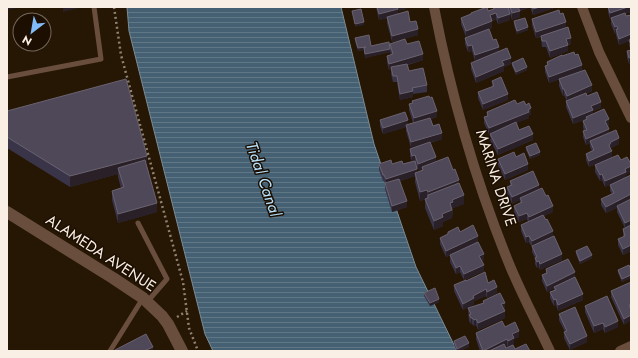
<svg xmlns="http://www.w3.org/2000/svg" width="638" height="358" viewBox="0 0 638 358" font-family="Jost,sans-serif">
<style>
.water{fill:url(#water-rules);stroke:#7b8b94}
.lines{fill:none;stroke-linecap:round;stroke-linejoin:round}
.path{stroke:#8f8273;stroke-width:2.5;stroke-dasharray:2 3;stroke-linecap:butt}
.service{stroke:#6a4e3d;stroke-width:5}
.minor{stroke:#6a4e3d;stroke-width:10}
.tertiary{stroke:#6a4e3d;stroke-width:12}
.wall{fill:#3a3449;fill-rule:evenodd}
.shaded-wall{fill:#2a2027}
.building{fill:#4f4859;stroke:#6a626f}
.labels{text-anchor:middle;stroke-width:3;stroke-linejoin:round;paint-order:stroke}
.street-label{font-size:15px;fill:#faefe4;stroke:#1c0e00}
.water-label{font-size:16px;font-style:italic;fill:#b7e2fd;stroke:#1c0e00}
</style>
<defs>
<pattern id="water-rules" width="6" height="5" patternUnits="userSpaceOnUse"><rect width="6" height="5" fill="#446072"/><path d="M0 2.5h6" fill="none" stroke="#607786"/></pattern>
</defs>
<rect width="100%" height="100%" fill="#261705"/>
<path class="water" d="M127 7H341L374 144 416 267 457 351H213L205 334 129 31Z"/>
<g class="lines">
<path class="path" d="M114 7 121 55 183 282 189 328 198 351
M177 317 187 311"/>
<path class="service" d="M7 77 101 59 94 7
M138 223 167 279 147 302
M110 351 143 298"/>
<path class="minor" d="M434 7C451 95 476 183 510 266 522 295 537 323 550 351
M582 7 599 52 631 118
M620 351 631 346"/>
<path class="tertiary" d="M7 212 113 278 143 298 162 316 168 324 182 351"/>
</g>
<path class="wall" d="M376 7H406V9L398 11V14L410 22 418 35 392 42 387 23V18L379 20Z
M493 7H508L510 20 498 24 496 19 492 21V28L466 37 461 24V18L471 15V13L488 11 493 9Z
M508 7H528V8L520 11V17L512 20Z
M530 7H557L533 15Z
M608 7H631V12L625 14 626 16 631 15V63L629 64 627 57V51L631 50 629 46V41L619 45 616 35V33L615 34 611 24V19H610L608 12Z
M532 19 566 28 571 44 568 45V51L550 58 546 47H542L541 37 536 38 532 25Z
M514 21 528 30 517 34 514 25Z
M355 38 371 46 390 48V44H407L423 60 408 65 409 71 427 85V92L413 94V97L400 100 397 82H393L391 74V69L389 70 387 62V56L391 55 390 51V52L365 58 364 50 358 51 355 41Z
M465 38 493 40 499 51 511 64 504 67V71L476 83 471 69V63L481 59 475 61 472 51 468 52 465 44Z
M575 55 582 71 549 83 545 72V66H547V62L562 56Z
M512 63 527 70 516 75 512 66Z
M559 79 592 91 586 94 587 96 601 108 593 111V114L609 125 608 126 609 133 619 144 611 148 612 157 589 167 586 160V154L592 151 590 147V143L586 145 583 137V131H584L583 127V121L586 119 573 124 566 107V101H567L564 95 563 96 559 86Z
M492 81 508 100 483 110 478 98V92L492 87Z
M412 101 437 117 431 119 433 126 442 139 430 143 436 161 453 170 459 184 464 204 453 208 452 218 443 222V226L434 230 425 208V199L420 201 415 182V176L400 181 407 207 392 212 385 189V183L384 181H383L379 170V164H403L412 161 410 156V149L418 146 411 148 406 131V127L383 134 380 126V120L408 124 413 123 409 110V104H412ZM416 164 418 170 422 169V171L417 172Z
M517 104 526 105 531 114 529 115V118L516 123 519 130 533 140 498 155 490 140V134H489L484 123V117L487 116V112Z
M7 111 147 166 157 212 118 223 112 200V191L121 188 118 177V174L70 187 7 148Z
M526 147 540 155 530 159 526 150Z
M516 157 528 170 505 180 498 165V159Z
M595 165 626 175 631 251 623 255 618 245V239L623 237V229L625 228 617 212V208L606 213 601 205V199L612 194 610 191V185L617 181 605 187 602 180 600 181 595 172Z
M510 181 539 189 553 212 544 216 562 260 540 270 539 267 537 268 535 264V258L532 252V247L529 242 526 243 521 231V225L528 222 527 219 519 222 514 212V206L520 203V200L512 204 507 193V187L510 185Z
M448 232H460L478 242 446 257 440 244V238L448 234Z
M576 251 592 258 580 264 576 254Z
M450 255 484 260 482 261 484 271 464 280 460 272 456 274 450 262Z
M546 269 575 278 583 300 558 311 556 305 554 306 550 298V292L554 290V288L547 292 542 281V275L546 273Z
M618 270H631V278L622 282 618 273Z
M466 281 488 283 497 293 487 298 486 296 474 301V304L463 310 454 291V285Z
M631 282 624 325 611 297V291Z
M424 293 439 302 430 306 424 296Z
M483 301 505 309H504L505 318 478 330 476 325 474 326 472 324H471L469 321 468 308 483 303Z
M585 306 618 327 605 333 603 329 594 333 585 312Z
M559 314 587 342 570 350 564 338V332H565L559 320Z
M505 327 519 337 514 339V344L508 347 507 345 505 346 506 348 530 351H480L476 339V333Z
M454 341 469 347 460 351H457L454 345Z"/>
<path class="shaded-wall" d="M7 7H21L7 10Z
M63 7H83L63 12Z
M397 7H406V9L398 11V16L379 20V14Z
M518 7H528V8L518 11Z
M540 7H557L533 15V9Z
M628 7H631V12L610 19V13Z
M520 11V17L512 20V13Z
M496 13V19L490 21V15Z
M510 14V20L498 24V18Z
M492 21V28L466 37V31Z
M364 22V25L355 27V24Z
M566 22V28L536 38V32Z
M617 26V32L616 29V33L615 34V27Z
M528 27V30L517 34V31Z
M418 29V35L392 42V36Z
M631 34V40L619 45V39Z
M571 38V44L566 45V39Z
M472 45V51L468 52V46Z
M568 45V51L550 58V51Z
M366 47 364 48V50L358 51V48Z
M499 47V53L475 61V55Z
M390 49V52L365 58V54Z
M423 54V60L391 69V67V69L389 70V64Z
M631 57V63L629 64V58Z
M511 58V64L504 67V71L476 83V77L502 61Z
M582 65V71L549 83V77Z
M527 67V70L516 75V72Z
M592 85V91L567 102V96Z
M563 89H564V95L563 96Z
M413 91V97L400 100V94Z
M508 94V100L483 110V104Z
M601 102V108L593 111V116L586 117V119L573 124V118L591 106Z
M531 108V114L529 115V118L489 134V128Z
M437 111V117L414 124V118Z
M609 119V125L605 127V121Z
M408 120V126L406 125V127L383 134V128Z
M609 129V135L590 141V143L586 145V139Z
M442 133V139L411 148V142Z
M533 134V140L498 155V149Z
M619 138V144L611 148 609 152V146L611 142Z
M612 151V157L589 167V161Z
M540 152V155L530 159V156Z
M415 155V161L412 162V156Z
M147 156V167L118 168V174L70 187V176Z
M436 157V163L422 167V169L418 170V164Z
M528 164V170L505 180V174Z
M631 166V172L626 175V178L605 187V181Z
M417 169V175L415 173V176L386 185V179Z
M602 174V180L600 181V175Z
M459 180V189L428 198V192Z
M539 185V191L520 198V200L512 204V197Z
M427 190V199L420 201V192Z
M631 194V201L617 206V208L606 213V207Z
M464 195V204L453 208 452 218 443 222V226L434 230V221L442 214 450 203 452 200Z
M407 201V207L392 212V206Z
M157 203V212L118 223V214Z
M553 206V212L529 223V217Z
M527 213V219L519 222V216Z
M631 220V227L625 229V223Z
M553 231V237L532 247V241Z
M478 236V242L446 257V251Z
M529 236V242L526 243V237Z
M631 245V251L623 255V249Z
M484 254V260L479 262V256Z
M562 254V260L540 270V264Z
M592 255V258L580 264V261Z
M539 261V267L537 268V262Z
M484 265V271L464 280V274Z
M460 266V272L456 274V268Z
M575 272V278L547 292V286Z
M631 275V278L622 282V279Z
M497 287V293L487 298V292Z
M486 289V296L474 301V304L463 310V304L473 296Z
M583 294V300L558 311V305Z
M439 299V302L430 306V303Z
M556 299V305L554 306V300Z
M505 303V309L501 310V304Z
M505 311V318L478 330V323Z
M631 315V321L624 325V319Z
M471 318H472V324H471Z
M476 319V325L474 326V320Z
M618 321V327L605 333V327Z
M603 323V329L594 333V326Z
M519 331V337L514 339V344L508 347V341L512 334Z
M587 336V342L570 350V344Z
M507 339V345L495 351H483Z
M469 343V347L460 351H457V349Z
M153 347V351H144Z"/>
<path class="building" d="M377 7H397L398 9 379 14Z
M487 7 488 11 494 9V7H508L510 14 498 18 496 13 490 15 492 21 466 31 461 18 471 14V13Z
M510 7H518L520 11 512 13Z
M532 7H540L533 9Z
M608 7H628L610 13Z
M361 9 364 22 355 24 352 11Z
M559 10 560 14 563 13 566 22 536 32 532 19Z
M408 11 410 22 416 21 418 29 392 36 387 17Z
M625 13 626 16 631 15V34L619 39 616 29H618L617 26 615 27 611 18Z
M525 18 528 27 517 31 514 21Z
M568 27 571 38 566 39 568 45 550 51 546 41H542L541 36Z
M489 29 493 40 496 39 499 47 475 55 472 45 468 46 465 38Z
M369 35 371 46 389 42 390 49 365 54 364 48 366 47 358 48 355 38Z
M405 39 407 44 419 41 423 54 389 64 387 56 393 54 390 44Z
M631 39V45L629 40Z
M507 48 511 58 502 61 504 65 476 77 471 63Z
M631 50V57L629 58 627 51Z
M574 52 575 55 578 54 582 65 549 77 545 66 548 65 547 62 562 55V56Z
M523 58 527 67 516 72 512 63Z
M407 64 409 71 423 68 427 85 412 88 413 91 400 94 397 76H393L391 67Z
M585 70 592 85 567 96 564 89H563L559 79Z
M501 77 508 94 483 104 478 92 494 86 492 81Z
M126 79 147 156 70 176 7 137V111Z
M597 92 601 102 591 106 593 110 573 118 566 101 586 93 587 96Z
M429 96 430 98 432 97 437 111 414 118 409 104 413 103 412 101Z
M515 100 517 104 524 101 526 105 529 103 531 108 528 110 529 112 489 128 484 117 488 116 487 112Z
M604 109 609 119 605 121 609 129 586 139 583 131 587 130 583 121 587 119 586 117Z
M405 112 408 120 383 128 380 120Z
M430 118 433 126 439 124 442 133 411 142 406 125Z
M516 122 519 130 529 126 533 134 498 149 490 134Z
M616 130 619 138 611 142 609 146 612 151 589 161 586 154 594 150 590 141Z
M430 142 436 157 418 164 415 155 412 156 410 149Z
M536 143 540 152 530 156 526 147Z
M514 152 516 157 524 153 528 164 505 174 498 159Z
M618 155 621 160 627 157 631 164V166L625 169 626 172 605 181 602 174 600 175 595 165Z
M448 157 453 170 455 169 459 180 428 192 427 190 420 192 415 173 423 170 422 167Z
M145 160 157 203 118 214 112 191 124 187 118 168Z
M391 160 392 164 402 161 403 164 415 161 417 169 386 179 384 175H383L379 164Z
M533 171 539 185 512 197 507 187 512 185 510 181Z
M631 175V194L606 207 601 199 614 193 610 185Z
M399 179 407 201 392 206 385 183Z
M459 183 464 195 452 200 453 202 450 203 452 210 442 214 443 217 434 221 425 199 428 198V195Z
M542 188 546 196 548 195 553 206 529 217 527 213 519 216 514 206 522 202 520 198Z
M631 199V220L625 223 617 206Z
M543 215 546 220 547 219 553 231 532 241 529 236 526 237 521 225Z
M473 225 478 236 446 251 440 238 448 234V232L458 227 460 232Z
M631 225V245L623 249 618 239 625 236 623 229Z
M554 236 562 254 540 264 539 261 537 262 535 258 537 257 532 246Z
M478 242 484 254 479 256 484 265 464 274 460 266 456 268 450 255Z
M587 246 592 255 580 261 576 251Z
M568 259 575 272 547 286 542 275 547 273 546 269Z
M629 265 631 270V275L622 279 618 270Z
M485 272 488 283 494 280 497 287 487 292 486 289 473 296 474 298 463 304 454 285 466 280V281Z
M575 277 583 294 558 305 556 299 554 300 550 292 556 290 554 287Z
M631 282V304L629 305 631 310V315L624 319 611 291Z
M435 288 439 299 430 303 424 293Z
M500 293 505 303 501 304 505 311 478 323 476 319 474 320 472 318H471L469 315 471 314 468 308 484 303 483 301Z
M607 296 618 321 605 327 603 323 594 326 585 306Z
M575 307 587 336 570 344 564 332 567 331 559 314Z
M502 321 505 327 515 322 519 331 512 334 514 338 508 341 507 339 483 351 476 333Z
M146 334 153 347 144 351H116L115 350Z
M465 336 469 343 457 349 454 341Z
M504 344 506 348 513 345 515 349 526 344 530 351H489Z"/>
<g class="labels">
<g class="street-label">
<text transform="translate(496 178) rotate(72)" y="5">MARINA DRIVE</text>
<text transform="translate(101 253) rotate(33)" y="5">ALAMEDA AVENUE</text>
</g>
<g class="water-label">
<text transform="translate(264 179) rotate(71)" y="6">Tidal Canal</text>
</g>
</g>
<rect width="638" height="358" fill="none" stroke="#faefe4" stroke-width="16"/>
<g transform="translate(32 32) rotate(211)"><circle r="19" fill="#1c0e00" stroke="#75685b"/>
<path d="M0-3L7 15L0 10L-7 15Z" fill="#81bcfa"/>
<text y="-6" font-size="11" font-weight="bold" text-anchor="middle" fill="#faefe4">N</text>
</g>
</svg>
